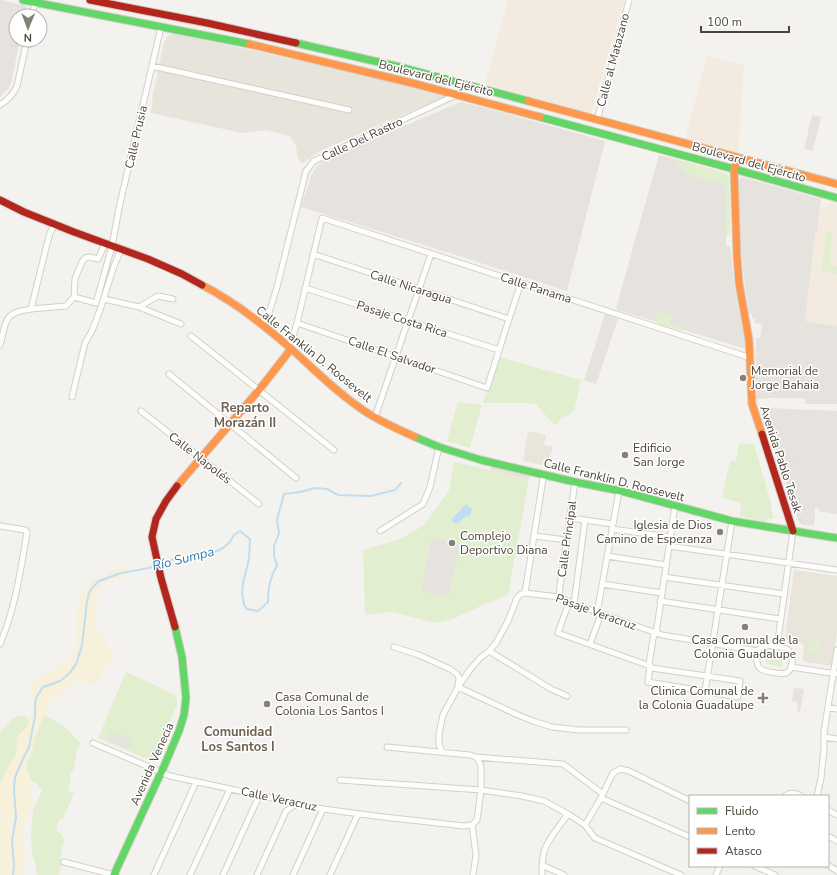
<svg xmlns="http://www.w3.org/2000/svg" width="837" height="875" viewBox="0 0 837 875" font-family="'Nunito Sans',sans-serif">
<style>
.residential{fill:#e7e4dc}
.commercial{fill:#f3ebdf}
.industrial{fill:#e6e2de}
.education{fill:#eae5da}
.green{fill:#e1eecf}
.sand{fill:#f7f0da}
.parking{fill:#e6e3df}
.water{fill:#c0ddf1}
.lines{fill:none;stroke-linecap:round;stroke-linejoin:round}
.stream{stroke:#c0ddf1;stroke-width:2}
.street-casing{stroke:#d2d0cb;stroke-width:7}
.fast-casing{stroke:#d3cfc5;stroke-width:9}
.slow-casing{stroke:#d3cfc5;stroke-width:9}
.jam-casing{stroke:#d3cfc5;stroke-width:9}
.street{stroke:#fdfdfc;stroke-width:5}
.fast{stroke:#63d668;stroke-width:7}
.slow{stroke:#ff974d;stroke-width:7}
.jam{stroke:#b3261e;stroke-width:7}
.poi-dot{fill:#868178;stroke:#fff;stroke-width:1.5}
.labels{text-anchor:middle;stroke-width:3;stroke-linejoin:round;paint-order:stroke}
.street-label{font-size:12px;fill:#4b4439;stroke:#fff}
.poi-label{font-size:12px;fill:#4b4439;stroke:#fff;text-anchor:start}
.neighbourhood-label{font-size:13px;font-weight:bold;fill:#6e6250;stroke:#fff}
.water-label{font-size:13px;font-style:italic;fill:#2e7ab2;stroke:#fff}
</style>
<rect width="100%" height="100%" fill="#f4f2ee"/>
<path class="residential" d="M174 33 445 93 446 96 343 141 320 151 303 163H300L298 158 296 146 290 136 266 130 242 133 151 113 153 94 164 42 168 36Z"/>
<path class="commercial" d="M508 0H624L591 114 485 84Z
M707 55 744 66 738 155 685 140Z
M830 201 837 203V326L805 321 815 233H817L821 206 828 207Z"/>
<path class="industrial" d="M0 0 24 5 26 6V8L25 16H16V40H20L11 83 8 89 0 97Z
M461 102 493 110 605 141 567 291 453 254 301 207 311 176 317 166 326 159Z
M659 155 726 173 729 177 730 234 726 237V246H730L735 290 745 343V346L743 348 618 310 616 308Z
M741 177 821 199 817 233H815L805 321 837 326V404H805V399L800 398H767V399H756V338H760L762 324 755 323V319H752V314H749L744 279 741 245 739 183 740 179Z
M767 408 837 411V514L818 511 819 508H815L814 526 804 525 799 522 795 508H794L793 503 762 412 763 410 764 409Z"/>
<path class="education" d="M528 431 546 435 544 445 553 446 548 466 523 461Z
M794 570 837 576V632L832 666 805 662 803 660 804 647 803 644 800 642 788 640 785 638Z"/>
<path class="green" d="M676 159 726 173 729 177V181L730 234 726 237V189L724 186 721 184 685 174Z
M826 232 833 233 829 266 837 267V274L822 272Z
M657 311 672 315 669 324 683 328 682 331 657 324 655 317Z
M499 357 581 380 574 411 561 419 558 424H553L536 404 527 403H483Z
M458 402 482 405 470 448 447 441Z
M739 443 754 444 771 503 773 519H766V522L740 516 741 503 722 498 730 461H736Z
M454 462 529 479 508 595 485 604 453 619 435 623 392 612 365 615 363 550 401 539 424 525 449 491Z
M810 634 820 635 817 653 808 651Z
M767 653 783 655 782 667 766 664Z
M126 672 174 694 177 699V705L152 761 98 738Z
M44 715C53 720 63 724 69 731 73 735 76 740 81 743L77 751 73 771H71L70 777 71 778 68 790 74 793 64 817 59 820 58 823 56 831 63 835 62 837 65 838 61 853V867L59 875H37L36 866 32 852 31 833 33 810 42 791 37 784 30 779 26 766 32 751 34 739Z
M20 716H26L29 720V725L18 736 16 755 5 773 0 787V732L13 718Z"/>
<path class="sand" d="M122 566 127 569 128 574 125 577 102 583 99 590V595L96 599C95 607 94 617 95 625 98 639 119 647 111 664 100 667 101 681 92 686L83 681 77 680 50 700 34 739 32 751 26 766 30 779V791L33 802 30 812 23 824 22 839 24 848 26 859 23 875H0V787L5 773 16 755 17 747 16 744 18 735 29 725 33 706V695L31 689 32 681 69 661 77 646 78 634 77 618 80 596 91 582Z"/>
<path class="parking" d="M812 115 821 117 813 151 804 149Z
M605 314 618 319 596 384 584 380Z
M778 411H789L788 449H775L773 444 780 441 776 426 767 429 766 423 767 424V422H771L772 419 777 420Z
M779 461 795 462 794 503H793Z
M491 465 530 475 529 479 490 470Z
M802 507 815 508V518H812L809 521V525L801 524 798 519 795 508 801 509Z
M432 538 460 544 448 596 421 590Z
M794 688 804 689 800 712 797 711 798 702 792 701Z
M111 731 132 740 128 749 107 740Z"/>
<path class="water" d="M466 504 472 509 469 517 466 516 457 524 451 520Z"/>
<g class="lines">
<path class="stream" d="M13 875 14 865 12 841 16 817 14 790 15 777 22 761 29 747 35 716V703L37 696 43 687 60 681 70 673 77 662 82 645 87 602 89 593 92 588 99 581 121 573 149 568 174 559 197 557 211 554 223 548 230 542 234 535 240 531 250 539 249 559 243 583 242 593 244 605 247 609 258 611 268 602C268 588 270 578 277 565L274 556V546L279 533 277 520 284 494 300 492 315 488 327 489 338 495 371 496 395 490 401 483"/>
<g class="street-casing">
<path id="street" d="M32 16 35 1
M152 66 349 110
M0 105C8 100 13 95 17 86L27 40
M597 120 629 0
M313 254 509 319
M305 288 499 350
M74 297 96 303 112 246 119 208 161 27
M104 299 139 307 158 296 173 299
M139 307 181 324
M31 309 66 306 74 297 75 279 82 262 85 258 90 257 98 259 105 244
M297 323 487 388 509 319 521 283
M261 324 269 313 277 287 306 171 314 161 456 95
M191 336 334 450
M0 345C7 321 2 313 31 309L47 244 50 233 55 224
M287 345 292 340 297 323 322 218 751 358
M169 374 296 478
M72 397 85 343 92 331 100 310 114 266 121 249
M141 411 259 504
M375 417 431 254
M570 518 613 524
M0 526 25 530 27 532C21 569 15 609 0 644
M612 529 670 537
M380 531 423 504 430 487 439 447
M534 536 567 540
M669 546 837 570
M607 556 666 565
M664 577 784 594
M602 584 662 593
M525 593 543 479 545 475
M559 597 560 586 575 482
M660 601 780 619
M569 602 558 633 650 666 648 682 738 697 740 681 652 668 649 664 654 633
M574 604 585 520
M597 613 619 491
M656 634 675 506
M590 644 601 614
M765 646C772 645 784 646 789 651 794 656 793 670 786 673 782 674 779 673 776 673 771 672 765 672 761 669 756 666 755 653 759 649 761 647 762 647 765 646Z
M394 647 419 655 450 669 457 674 459 678 458 687 518 715 533 721 552 727 579 730H626
M777 647 793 531
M489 651 551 689 567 696
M791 667 837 674
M705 691 732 521
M828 707 837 709
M824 737 837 739
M93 743 170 776 323 809 375 816 464 826 472 825
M387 747 470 755 476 757 563 764 603 794
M442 752 439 744V734L443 715 458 687 469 671 480 658 488 652 496 643 508 621 517 598 521 594 525 593 559 597 574 604 662 635 758 651
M340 780 481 790 522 796 544 801 568 814 585 825 595 838 681 875
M785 796C790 792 796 793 801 796
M817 796 821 778 824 749V732L837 650
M601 798 690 837
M828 810 837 815
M472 825 477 820 481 790V767L479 761 476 757
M472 825 476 855 473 875
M585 825 601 798 613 773 620 769 629 771 690 801
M828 836 837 841
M64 862 114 875
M542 865 564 875
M828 865 837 871
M755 866 775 875
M154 875 196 782
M190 875 230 789
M223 875 259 796
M257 875 286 811 296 804
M293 875 323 809
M330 875 358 814
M542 875C542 867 542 860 544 852 547 840 561 824 568 814
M716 875 720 866"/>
</g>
<g class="fast-casing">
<path id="fast" d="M23 0 249 44
M296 43 400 67 528 101
M540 117 734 169 837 198
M415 437 439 447 481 460 575 482 621 491 732 521 837 538
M115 875H114L117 868 165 764 179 731 184 715 186 698 182 657 175 627"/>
</g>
<g class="slow-casing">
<path id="slow" d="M249 44 412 83 540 117
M528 101 837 184
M739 158 734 169 737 256 739 283 749 340 752 404 762 434
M202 285C233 301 263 324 289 347 314 369 338 394 366 412 381 422 398 429 415 437
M177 486 259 390 291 349"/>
</g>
<g class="jam-casing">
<path id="jam" d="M90 0 207 23 296 43
M0 200 24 212 74 232 148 259 182 274 202 285
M762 434 793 531
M175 627 161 578 152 537 156 519 166 501 177 486"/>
</g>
<use href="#street" class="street"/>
<use href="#fast" class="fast"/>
<use href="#slow" class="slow"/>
<use href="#jam" class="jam"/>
</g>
<g class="poi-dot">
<circle cx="743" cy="378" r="4"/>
<circle cx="625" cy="455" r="4"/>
<circle cx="720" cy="532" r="4"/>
<circle cx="452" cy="543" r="4"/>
<circle cx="745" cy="627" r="4"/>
<path d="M761 692h4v4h4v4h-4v4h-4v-4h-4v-4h4z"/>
<circle cx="267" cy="704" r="4"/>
</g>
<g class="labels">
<g class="street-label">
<text transform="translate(613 60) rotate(-75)" y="4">Calle al Matazano</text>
<text transform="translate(436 78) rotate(14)" y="4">Boulevard del Ejército</text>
<text transform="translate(136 137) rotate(-77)" y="4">Calle Prusia</text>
<text transform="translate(362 139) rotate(-25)" y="4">Calle Del Rastro</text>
<text transform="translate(749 162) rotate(16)" y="4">Boulevard del Ejército</text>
<text transform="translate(411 287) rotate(18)" y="4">Calle Nicaragua</text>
<text transform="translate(536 288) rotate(18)" y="4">Calle Panama</text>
<text transform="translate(402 319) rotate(18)" y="4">Pasaje Costa Rica</text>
<text transform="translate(314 354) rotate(39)" y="4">Calle Franklin D. Roosevelt</text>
<text transform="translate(392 355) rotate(19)" y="4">Calle El Salvador</text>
<text transform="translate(200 458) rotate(38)" y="4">Calle Napolés</text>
<text transform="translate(781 459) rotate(72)" y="4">Avenida Pablo Tesak</text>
<text transform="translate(614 480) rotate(14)" y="4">Calle Franklin D. Roosevelt</text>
<text transform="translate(567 539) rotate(-82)" y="4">Calle Principal</text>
<text transform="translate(596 612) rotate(20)" y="4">Pasaje Veracruz</text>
<text transform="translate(152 764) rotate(-66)" y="4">Avenida Venecia</text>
<text transform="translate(279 799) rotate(12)" y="4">Calle Veracruz</text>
</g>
<g class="poi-label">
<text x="751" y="375">Memorial de<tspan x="751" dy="14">Jorge Bahaia</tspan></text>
<text x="633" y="452">Edificio<tspan x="633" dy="14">San Jorge</tspan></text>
<text x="712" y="529" text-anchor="end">Iglesia de Dios<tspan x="712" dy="14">Camino de Esperanza</tspan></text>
<text x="460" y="540">Complejo<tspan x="460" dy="14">Deportivo Diana</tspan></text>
<text x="745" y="644" text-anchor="middle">Casa Comunal de la<tspan x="745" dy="14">Colonia Guadalupe</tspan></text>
<text x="754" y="695" text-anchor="end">Clinica Comunal de<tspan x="754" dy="14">la Colonia Guadalupe</tspan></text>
<text x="275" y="701">Casa Comunal de<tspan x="275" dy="14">Colonia Los Santos I</tspan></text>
</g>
<g class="neighbourhood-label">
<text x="245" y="412">Reparto<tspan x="245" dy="15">Morazán II</tspan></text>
<text x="238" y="736">Comunidad<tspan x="238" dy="15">Los Santos I</tspan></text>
</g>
<g class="water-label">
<text transform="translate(183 558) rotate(-14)" y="5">Río Sumpa</text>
</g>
</g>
<rect x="689" y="795" width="140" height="72" fill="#ffffff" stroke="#b7b4b0"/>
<rect x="697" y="808" width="20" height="6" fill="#63d668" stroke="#b7b4b0"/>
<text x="725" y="815" font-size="12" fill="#4b4439">Fluido</text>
<rect x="697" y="828" width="20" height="6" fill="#ff974d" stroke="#b7b4b0"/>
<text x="725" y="835" font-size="12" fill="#4b4439">Lento</text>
<rect x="697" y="848" width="20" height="6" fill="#b3261e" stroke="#b7b4b0"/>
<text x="725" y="855" font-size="12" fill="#4b4439">Atasco</text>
<g transform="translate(28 28) rotate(181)"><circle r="19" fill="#ffffff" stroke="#b7b4b0"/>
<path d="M0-3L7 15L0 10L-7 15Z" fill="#868178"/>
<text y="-6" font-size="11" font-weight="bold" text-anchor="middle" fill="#4b4439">N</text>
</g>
<path d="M701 26v6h88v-6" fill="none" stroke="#4b4439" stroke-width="2"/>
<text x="707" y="26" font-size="12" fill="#4b4439" stroke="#ffffff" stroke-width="3" paint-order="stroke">100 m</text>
</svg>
